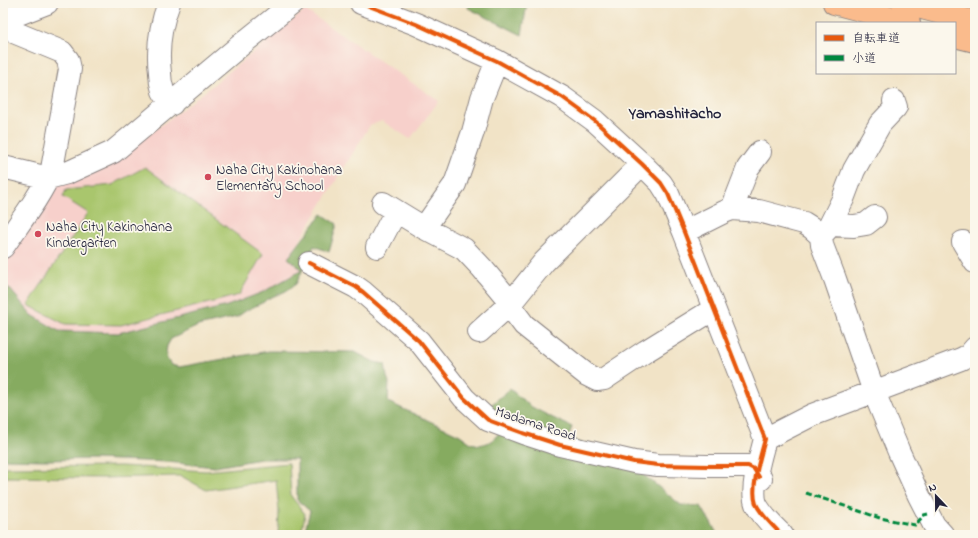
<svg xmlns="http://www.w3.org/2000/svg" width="978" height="538" viewBox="0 0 978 538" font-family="'Indie Flower','Klee One',sans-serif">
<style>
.built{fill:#f7d0cb}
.green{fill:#a9c66d;stroke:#667454}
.forest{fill:#86ab60;stroke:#54664e}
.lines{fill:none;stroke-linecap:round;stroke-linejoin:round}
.minor-casing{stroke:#8a8280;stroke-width:24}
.major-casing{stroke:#8a8280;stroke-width:24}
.minor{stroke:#fff;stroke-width:22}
.major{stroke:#fabb8c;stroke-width:22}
.quiet{stroke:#00873e;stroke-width:3;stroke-dasharray:6 3;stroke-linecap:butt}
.cycleway-casing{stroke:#fbf7ec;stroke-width:6}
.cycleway{stroke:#e8590c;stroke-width:4}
.poi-dot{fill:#d1495b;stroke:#fbf7ec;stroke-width:1.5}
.labels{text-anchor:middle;stroke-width:3.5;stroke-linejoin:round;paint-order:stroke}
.poi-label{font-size:14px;fill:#22223b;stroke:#fbf7ec;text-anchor:start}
.street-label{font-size:14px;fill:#22223b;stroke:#fbf7ec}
.quarter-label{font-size:16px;font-weight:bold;fill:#22223b;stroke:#fbf7ec}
</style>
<rect width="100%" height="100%" fill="#fbf7ec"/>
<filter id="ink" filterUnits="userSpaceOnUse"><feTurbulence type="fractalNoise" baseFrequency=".025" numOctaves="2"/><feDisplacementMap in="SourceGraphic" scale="8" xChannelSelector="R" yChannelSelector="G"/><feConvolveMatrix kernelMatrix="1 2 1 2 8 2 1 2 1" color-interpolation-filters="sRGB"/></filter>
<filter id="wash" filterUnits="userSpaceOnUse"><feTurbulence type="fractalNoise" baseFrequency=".012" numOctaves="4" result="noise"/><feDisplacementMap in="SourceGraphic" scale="16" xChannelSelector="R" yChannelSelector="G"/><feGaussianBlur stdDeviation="0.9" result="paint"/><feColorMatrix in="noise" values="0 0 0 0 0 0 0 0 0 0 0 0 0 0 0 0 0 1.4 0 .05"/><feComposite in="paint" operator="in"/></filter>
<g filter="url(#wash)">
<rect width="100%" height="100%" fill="#f1e3c6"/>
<path class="built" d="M305 10 439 101 410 139 382 121 370 125 289 258 303 270 263 292 227 306 118 333 59 331 31 315 9 288 3 285V260L50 188 116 160 203 93Z"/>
<path class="green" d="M145 167 263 254 239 295 217 301 121 325 65 324 28 305 88 213 63 197 66 190 112 185Z
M289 463 291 496 305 514 301 535H278L279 511 276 480 206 490 181 476 102 478 3 477V467L122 466 206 471Z"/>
<path class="forest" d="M469 3H527L522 35 468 8Z
M322 214 337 224 329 252 314 246 296 284 286 291 267 299 264 302 247 310 237 317 198 326 171 339 167 346 166 353 167 359 171 365 179 367 269 351 355 352 374 362 385 364 387 377 389 382 388 402 460 435 471 443 480 445 492 441 506 425 486 409 510 389 530 406 551 417 572 427 568 438 624 459 681 505 701 506 718 535H320L304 533 310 511 297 500V459H261L215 467 167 462 94 459 47 460 3 459V285L9 288 32 315 59 331 118 333 227 306 263 292 302 270 288 258Z"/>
</g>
<g filter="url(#ink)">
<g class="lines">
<g class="minor-casing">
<path id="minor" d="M169 3C160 26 157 48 160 73 160 78 161 85 163 91 165 95 169 100 172 104
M361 3 416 24 497 61 562 97 595 121 642 164 661 183 668 194 684 232 765 439C761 455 750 488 756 504 762 516 773 526 782 535
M3 20 47 3
M3 167 48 178 67 173 113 152 242 44 293 3
M383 203 424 228 464 249 482 268 507 298 512 309 524 325 587 375 597 380 604 379 646 351 714 309
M732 209 748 168 760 152
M830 225 854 226 866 224 875 217
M424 228 455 184 473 132 482 98 497 61
M684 232 724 212 732 209 759 211 804 223 812 228 821 236 822 245 835 279 874 392 899 452 919 496 934 525 943 535
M821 236 829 227 843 199 854 170 880 124 896 107 894 101
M963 242 975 262
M3 247C20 222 40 197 52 169L70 69 68 60 62 52 16 33 5 19
M377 247 396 211
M309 263 356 287 363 292 419 341 464 398 488 420 523 433 560 445 634 462 658 465 708 466H748L754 469 760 478 761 479
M479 332 510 304 544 262 642 164
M765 439 812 415 961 359 969 355 975 348"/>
</g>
<g class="major-casing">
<path id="major" d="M834 3 909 23
M903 3 975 22
M955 36 975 41"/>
</g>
<use href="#minor" class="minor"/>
<use href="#major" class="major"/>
<path class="quiet" d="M806 493 880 518 915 525 924 515 928 514"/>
<g class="cycleway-casing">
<path id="cycleway" d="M361 3 416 24 497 61 562 97 595 121 642 164 661 183 668 194 684 232 765 439C761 455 750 488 756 504 762 516 773 526 782 535
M309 263 356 287 363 292 419 341 464 398 488 420 523 433 560 445 634 462 658 465 708 466H748L754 469 759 477"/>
</g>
<use href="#cycleway" class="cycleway"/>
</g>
</g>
<g class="poi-dot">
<circle cx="208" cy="177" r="4"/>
<circle cx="38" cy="234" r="4"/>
</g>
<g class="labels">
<g class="poi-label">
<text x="216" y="174">Naha City Kakinohana<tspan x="216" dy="16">Elementary School</tspan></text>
<text x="46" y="231">Naha City Kakinohana<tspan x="46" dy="16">Kindergarten</tspan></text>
</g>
<g class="street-label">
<text transform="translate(536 423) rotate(18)" y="5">Madama Road</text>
</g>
<g class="quarter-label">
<text x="675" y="118">Yamashitacho</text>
</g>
</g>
<rect width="978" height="538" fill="none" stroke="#fbf7ec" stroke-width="16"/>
<rect x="816" y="22" width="140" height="52" fill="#fbf7ec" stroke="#a4a2a5"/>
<rect x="824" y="35" width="20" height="6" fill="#e8590c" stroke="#a4a2a5"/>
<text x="852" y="42" font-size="12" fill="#22223b">自転車道</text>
<rect x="824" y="55" width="20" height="6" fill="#00873e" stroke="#a4a2a5"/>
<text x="852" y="62" font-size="12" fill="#22223b">小道</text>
<g transform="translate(936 496) rotate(338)" stroke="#fbf7ec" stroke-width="3" paint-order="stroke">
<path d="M0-3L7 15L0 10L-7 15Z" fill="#22223b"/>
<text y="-6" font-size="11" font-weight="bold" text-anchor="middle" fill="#22223b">N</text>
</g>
</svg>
